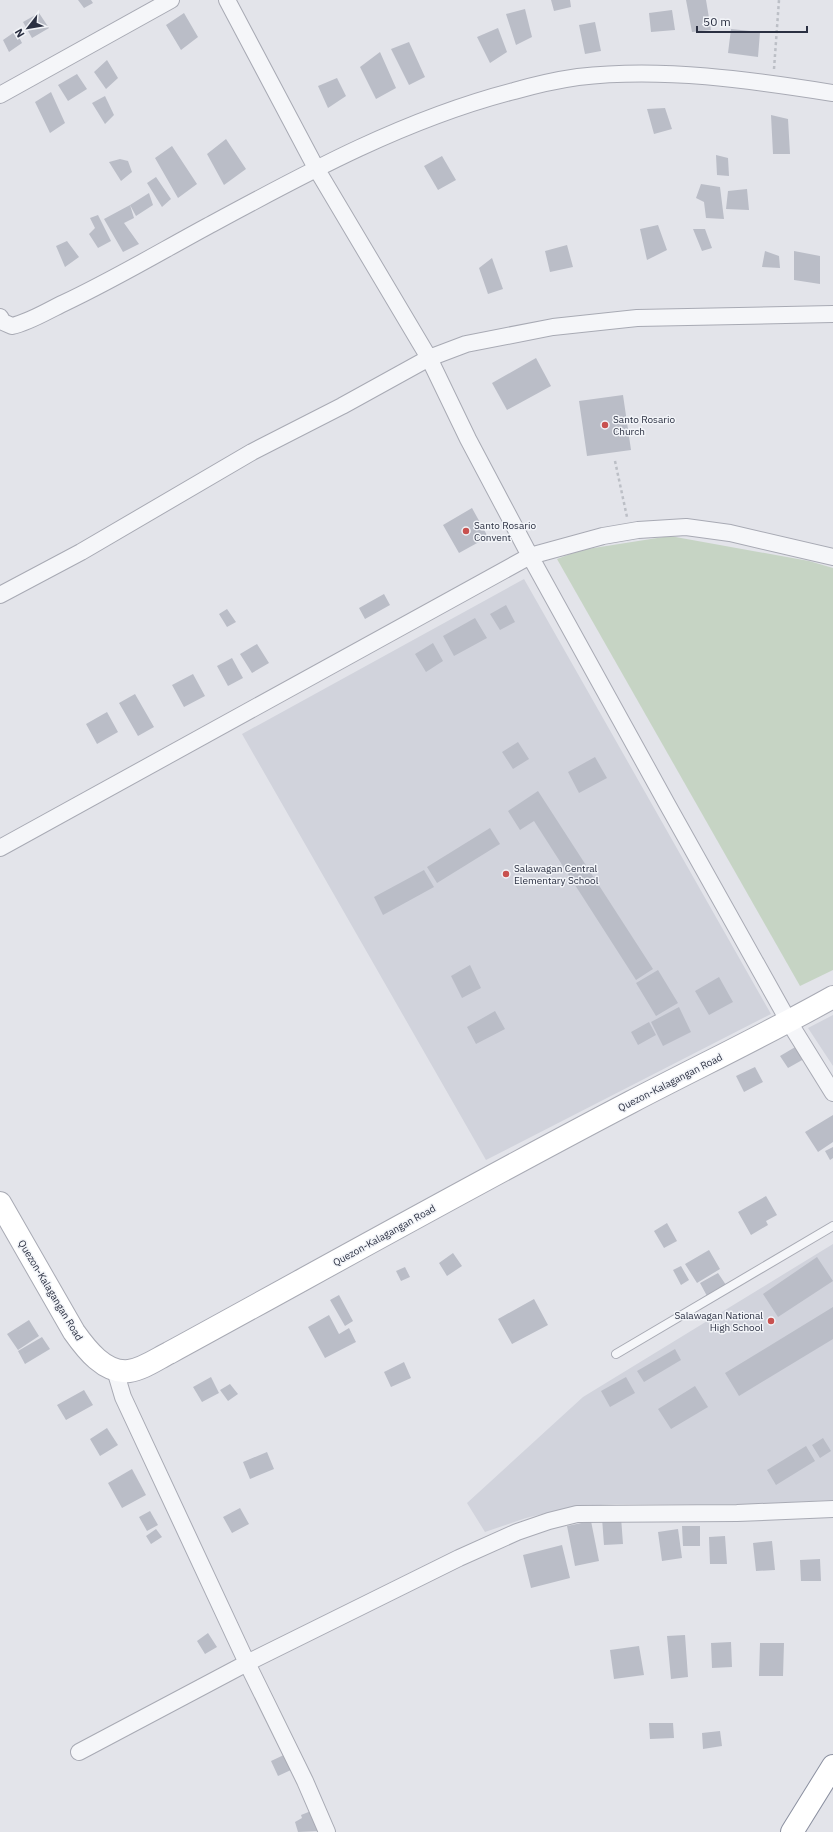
<svg xmlns="http://www.w3.org/2000/svg" width="833" height="1832" viewBox="0 0 833 1832" font-family="'IBM Plex Sans',sans-serif">
<style>
.built{fill:#d1d3dc}
.green{fill:#c6d4c4}
.building{fill:#babdc7}
.lines{fill:none;stroke-linecap:round;stroke-linejoin:round}
.lane-casing{stroke:#a8aab4;stroke-width:10}
.street-casing{stroke:#a8aab4;stroke-width:18}
.secondary-casing{stroke:#a8aab4;stroke-width:24}
.highway-casing{stroke:#8b90a0;stroke-width:24}
.path{stroke:#bcbfc6;stroke-width:2.5;stroke-dasharray:3 3;stroke-linecap:butt}
.lane{stroke:#f5f6f9;stroke-width:8}
.street{stroke:#f5f6f9;stroke-width:16}
.secondary{stroke:#fff;stroke-width:22}
.highway{stroke:#fff;stroke-width:22}
.poi-dot{fill:#c8514f;stroke:#f2f4f8;stroke-width:1.5}
.labels{text-anchor:middle;stroke-width:3;stroke-linejoin:round;paint-order:stroke}
.poi-label{font-size:10px;fill:#2b3042;stroke:#f2f4f8;text-anchor:start}
.street-label{font-size:10px;fill:#2b3042;stroke:#f2f4f8}
</style>
<rect width="100%" height="100%" fill="#e3e4ea"/>
<path class="built" d="M524 579 771 1014 486 1160 242 734Z
M833 1015V1066L808 1028Z
M833 1244V1500L753 1504H616L571 1507 526 1518 485 1532 467 1503 583 1397Z"/>
<path class="green" d="M670 536 809 561 833 568V970L800 986 557 559 581 550Z"/>
<path class="building" d="M78 0H91L93 3 84 8Z
M551 0H570L571 7 554 11Z
M686 0H706L711 30 692 32Z
M525 9 532 37 516 45 506 14Z
M672 10 675 30 651 32 649 13Z
M39 13 49 28 32 38 23 22Z
M184 13 198 37 181 50 166 25Z
M595 22 601 51 585 54 579 25Z
M498 28 507 52 490 63 477 37Z
M731 29 760 32 758 57 728 53Z
M16 31 22 43 9 52 3 40Z
M409 42 425 77 409 85 391 49Z
M380 52 396 88 376 99 360 67Z
M107 60 118 78 106 89 94 72Z
M77 74 87 89 68 101 58 85Z
M337 78 346 96 328 108 318 86Z
M51 92 65 123 50 133 35 102Z
M105 96 114 115 105 124 92 103Z
M665 108 672 129 654 134 647 109Z
M771 115 788 119 790 154H773Z
M226 139 246 169 224 185 207 154Z
M172 146 197 184 178 198 155 158Z
M716 155 728 158 729 176 717 175Z
M442 156 456 180 438 190 424 166Z
M120 159 128 161 132 172 121 181 109 162Z
M156 177 171 199 162 207 147 183Z
M701 184 720 187 724 219 706 218 704 202 696 198Z
M747 189 749 210 726 209 728 191Z
M149 193 153 205 136 216 130 205Z
M130 205 134 218 124 223 139 244 123 252 104 219Z
M98 215 111 241 98 248 89 234 95 228 90 218Z
M658 225 667 250 647 260 640 229Z
M693 229H705L712 248 702 251Z
M67 241 79 257 65 267 56 246Z
M567 245 573 267 550 272 545 251Z
M765 251 779 256 780 268 762 267Z
M794 251 820 256V284L794 280Z
M492 258 503 289 488 294 479 268Z
M536 358 551 386 507 410 492 383Z
M623 395 631 450 587 456 579 401Z
M472 508 488 537 459 553 443 525Z
M384 594 390 605 365 619 359 608Z
M506 605 515 622 500 630 490 614Z
M227 609 236 622 227 627 219 614Z
M475 618 487 638 454 656 443 636Z
M433 643 443 661 426 672 415 654Z
M257 644 269 663 252 673 240 654Z
M232 658 243 678 228 686 217 666Z
M193 674 205 696 184 707 172 685Z
M135 694 154 727 138 736 119 703Z
M107 712 118 732 97 744 86 724Z
M518 742 529 759 513 769 502 752Z
M595 757 607 778 579 793 568 772Z
M538 791 653 969 636 980 534 821 520 830 508 811Z
M490 828 500 844 437 883 427 867Z
M424 870 434 887 383 915 374 897Z
M470 965 481 988 462 998 451 976Z
M658 970 678 1003 656 1016 636 983Z
M719 977 733 1002 709 1015 695 991Z
M679 1007 691 1032 663 1046 651 1022Z
M495 1011 505 1029 476 1044 467 1027Z
M649 1022 656 1035 638 1045 631 1032Z
M797 1046 804 1059 788 1068 780 1056Z
M755 1067 763 1082 744 1092 736 1076Z
M833 1115V1142L818 1152 805 1132Z
M833 1147V1158L830 1160 825 1151Z
M766 1196 777 1215 766 1221 768 1225 751 1235 738 1212Z
M667 1223 677 1241 664 1248 654 1231Z
M709 1250 720 1269 697 1283 685 1264Z
M453 1253 462 1266 447 1276 439 1263Z
M817 1257 833 1281 778 1317 763 1294Z
M681 1266 689 1280 681 1285 673 1270Z
M405 1267 410 1277 401 1281 396 1271Z
M718 1273 726 1285 707 1296 700 1283Z
M339 1295 353 1321 345 1326 330 1300Z
M534 1299 548 1325 512 1344 498 1319Z
M833 1307V1339L739 1396 725 1373Z
M329 1315 339 1334 349 1328 356 1342 325 1358 308 1327Z
M29 1320 39 1336 18 1350 7 1334Z
M42 1337 50 1349 25 1364 18 1351Z
M675 1349 681 1360 644 1382 637 1371Z
M404 1362 411 1378 391 1387 384 1372Z
M211 1377 219 1393 202 1402 193 1387Z
M626 1377 635 1393 610 1407 601 1391Z
M230 1384 238 1394 228 1401 220 1390Z
M695 1386 708 1407 671 1429 658 1409Z
M84 1390 93 1405 66 1420 57 1405Z
M107 1428 118 1445 100 1456 90 1439Z
M823 1438 831 1451 820 1458 812 1445Z
M806 1446 815 1461 776 1485 767 1470Z
M267 1452 274 1469 250 1479 243 1462Z
M132 1469 146 1495 122 1508 108 1483Z
M240 1508 249 1524 232 1533 223 1517Z
M150 1511 158 1525 147 1531 139 1517Z
M621 1517 623 1544 604 1545 602 1518Z
M591 1521 599 1561 575 1566 567 1526Z
M682 1526H700V1546H683Z
M156 1529 162 1537 151 1544 146 1536Z
M678 1529 682 1558 662 1561 658 1532Z
M725 1536 727 1564H710L709 1537Z
M772 1541 775 1570 756 1571 753 1543Z
M562 1545 570 1578 531 1588 523 1555Z
M820 1559 821 1581H801L800 1560Z
M208 1633 217 1647 205 1654 197 1641Z
M685 1635 688 1677 671 1679 667 1636Z
M731 1642 732 1667 712 1668 711 1643Z
M760 1643H784L783 1676H759Z
M639 1646 644 1675 614 1679 610 1650Z
M649 1723H673L674 1738 650 1739Z
M720 1731 722 1746 703 1749 702 1733Z
M286 1754 293 1769 278 1776 271 1761Z
M311 1811 320 1831 298 1832 295 1822 302 1818 301 1815Z"/>
<g class="lines">
<g class="lane-casing">
<path id="lane" d="M616 1354 833 1226"/>
</g>
<g class="street-casing">
<path id="street" d="M227 0 316 168 429 358 468 439 530 556 667 804 789 1022 833 1093
M0 95 171 0
M0 317 3 322 12 326C30 322 47 311 64 303 113 280 160 252 208 226 306 173 405 119 514 91 535 85 557 80 578 77 663 67 750 80 833 93
M0 595 81 552 252 452 342 406 429 358 466 344 553 327 637 318 833 314
M0 848 530 556 603 536 638 530 686 527 730 533 833 557
M115 1370 123 1397 247 1663 305 1781 327 1832
M79 1752 247 1663 459 1558 517 1532 549 1521 577 1514 737 1513 833 1509"/>
</g>
<g class="secondary-casing">
<path id="secondary" d="M0 1203 74 1332C86 1349 105 1374 129 1371 143 1369 157 1359 169 1353 323 1269 476 1183 631 1102 698 1067 767 1034 833 997"/>
</g>
<g class="highway-casing">
<path id="highway" d="M792 1832 833 1766"/>
</g>
<path class="path" d="M774 69 779 0
M615 461 627 517"/>
<use href="#lane" class="lane"/>
<use href="#street" class="street"/>
<use href="#secondary" class="secondary"/>
<use href="#highway" class="highway"/>
</g>
<g class="poi-dot">
<circle cx="605" cy="425" r="4"/>
<circle cx="466" cy="531" r="4"/>
<circle cx="506" cy="874" r="4"/>
<circle cx="771" cy="1321" r="4"/>
</g>
<g class="labels">
<g class="poi-label">
<text x="613" y="423">Santo Rosario<tspan x="613" dy="12">Church</tspan></text>
<text x="474" y="529">Santo Rosario<tspan x="474" dy="12">Convent</tspan></text>
<text x="514" y="872">Salawagan Central<tspan x="514" dy="12">Elementary School</tspan></text>
<text x="763" y="1319" text-anchor="end">Salawagan National<tspan x="763" dy="12">High School</tspan></text>
</g>
<g class="street-label">
<text transform="translate(670 1082) rotate(-27)" y="4">Quezon-Kalagangan Road</text>
<text transform="translate(384 1235) rotate(-29)" y="4">Quezon-Kalagangan Road</text>
<text transform="translate(51 1290) rotate(59)" y="4">Quezon-Kalagangan Road</text>
</g>
</g>
<g transform="translate(28 28) rotate(239)" stroke="#f2f4f8" stroke-width="3" paint-order="stroke">
<path d="M0-3L7 15L0 10L-7 15Z" fill="#2b3042"/>
<text y="-6" font-size="11" font-weight="bold" text-anchor="middle" fill="#2b3042">N</text>
</g>
<path d="M697 26v6h110v-6" fill="none" stroke="#2b3042" stroke-width="2"/>
<text x="703" y="26" font-size="12" fill="#2b3042" stroke="#f2f4f8" stroke-width="3" paint-order="stroke">50 m</text>
</svg>
